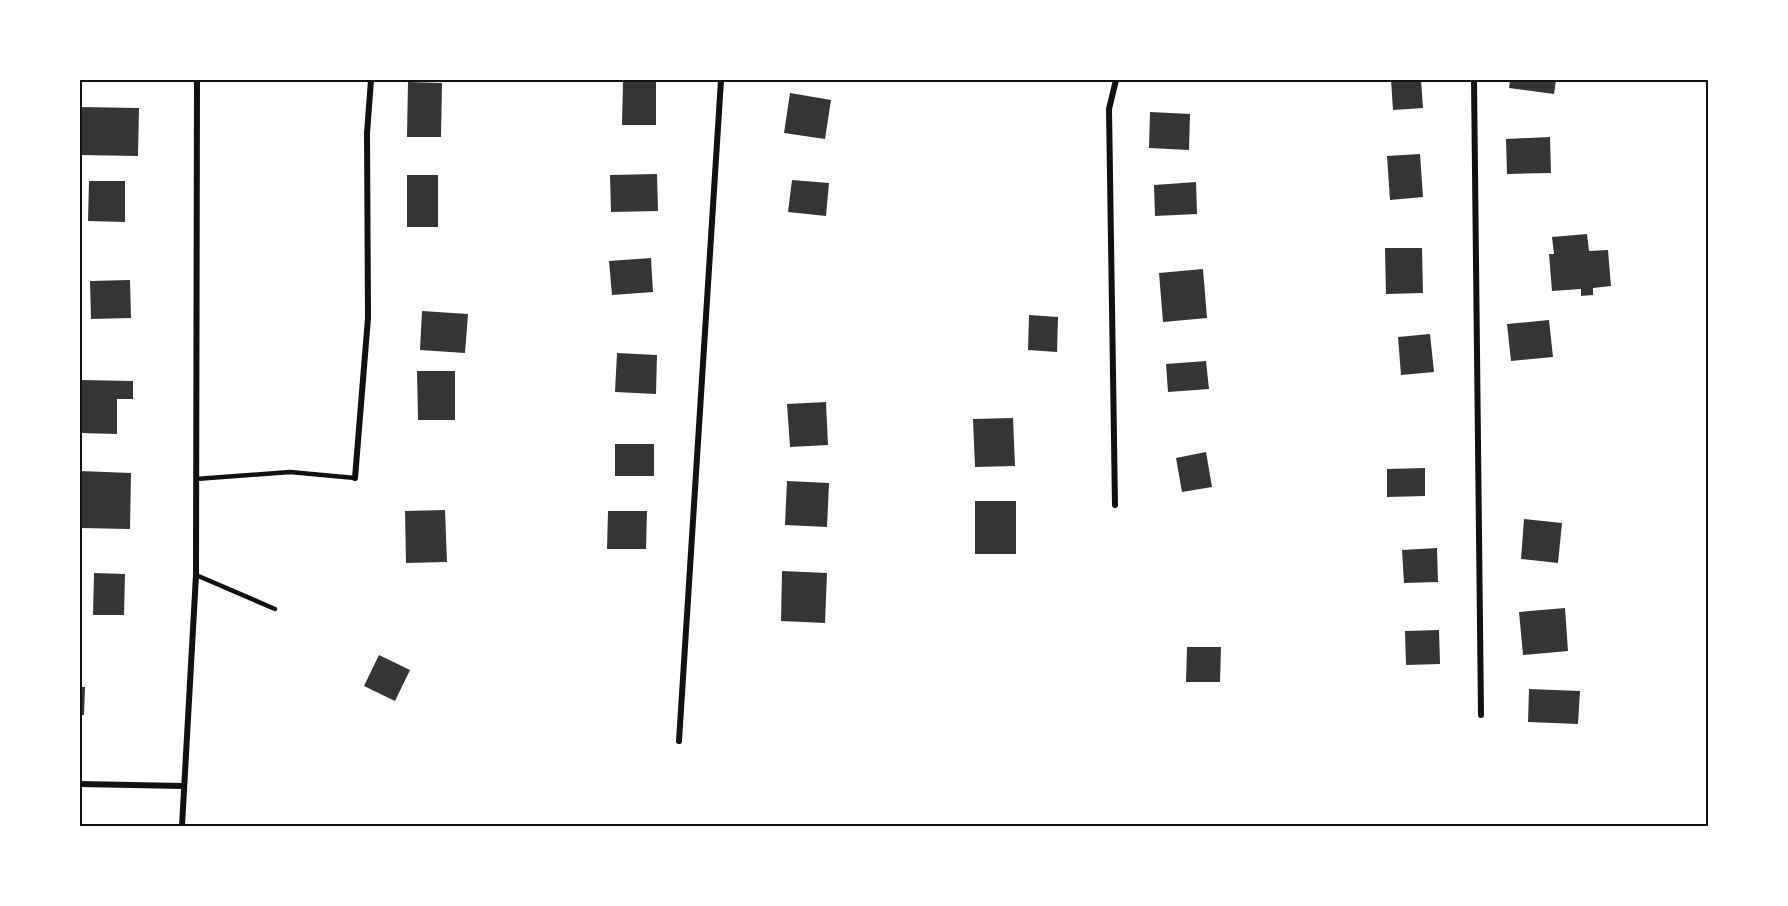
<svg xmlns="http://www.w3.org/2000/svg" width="1788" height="906" viewBox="0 0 1788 906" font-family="'Nunito Sans',sans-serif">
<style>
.building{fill:#353535}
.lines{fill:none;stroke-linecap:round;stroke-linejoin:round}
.service{stroke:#111;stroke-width:4.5}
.minor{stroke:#111;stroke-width:6}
.neatline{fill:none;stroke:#111;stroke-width:2}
</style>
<rect width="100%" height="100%" fill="#fff"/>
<path class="building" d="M623 80H656V125H622Z
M1391 80H1421L1423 108 1393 110Z
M1510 80H1556L1554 94 1509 88Z
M408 82 442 83 441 137H407Z
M790 93 831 100 825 139 784 133Z
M80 107 139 108 138 156 80 155Z
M1150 112 1190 114 1189 150 1149 148Z
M1550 137 1551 173 1507 174 1506 139Z
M1420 154 1423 197 1390 200 1387 156Z
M657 174 658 211 611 212 610 175Z
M407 175H438V227H407Z
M792 180 829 183 826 216 788 212Z
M89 181H125V222L88 221Z
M1196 182 1197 214 1155 216 1154 185Z
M1587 234 1589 251 1608 250 1611 286 1593 288V295L1581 296V289L1552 291 1549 254H1554L1552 237Z
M1385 248H1422L1423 293 1386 294Z
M651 258 653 292 612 295 609 261Z
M1203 269 1207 318 1163 322 1159 273Z
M130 280 131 318 91 319 90 281Z
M422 311 468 314 465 353 420 350Z
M1029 315 1058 317 1057 352 1028 350Z
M1549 320 1553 357 1511 361 1507 324Z
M1430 334 1434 372 1401 375 1398 337Z
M617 353 657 355 656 394 615 392Z
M1206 361 1209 389 1168 392 1166 364Z
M417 371H455V420H418Z
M80 380 133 381V399H117V434L80 433Z
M826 402 828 445 790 447 787 404Z
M1013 418 1015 466 975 467 973 419Z
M615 444H654V476H615Z
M1206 452 1212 487 1182 492 1176 458Z
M1425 468V496L1387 497V469Z
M80 471 131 473 130 529 80 528Z
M787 481 829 483 827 527 785 525Z
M975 501H1016V554H975Z
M445 510 447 562 406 563 405 511Z
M608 511H647L646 549H607Z
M1524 519 1562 523 1558 563 1521 559Z
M1437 548 1438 582 1404 583 1402 550Z
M782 571 827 573 825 623 781 621Z
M94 573 125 574 124 615H93Z
M1565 608 1568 651 1523 655 1519 612Z
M1439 630 1440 664 1406 665 1405 631Z
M1187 647H1221L1220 682H1186Z
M379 655 410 670 395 701 364 686Z
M80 687H85L84 715H80Z
M1529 689 1580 691 1578 724 1528 722Z"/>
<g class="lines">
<path class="service" d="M196 479 290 472 355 478
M196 575 275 609"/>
<path class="minor" d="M1474 80 1481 715
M355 478 368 318 367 133 371 80
M1115 505 1109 109 1116 80
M679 741 721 80
M80 784 183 786
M182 826 196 575 197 80"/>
</g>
<rect width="1788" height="906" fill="none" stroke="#ffffff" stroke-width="162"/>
<rect x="81" y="81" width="1626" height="744" class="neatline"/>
</svg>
